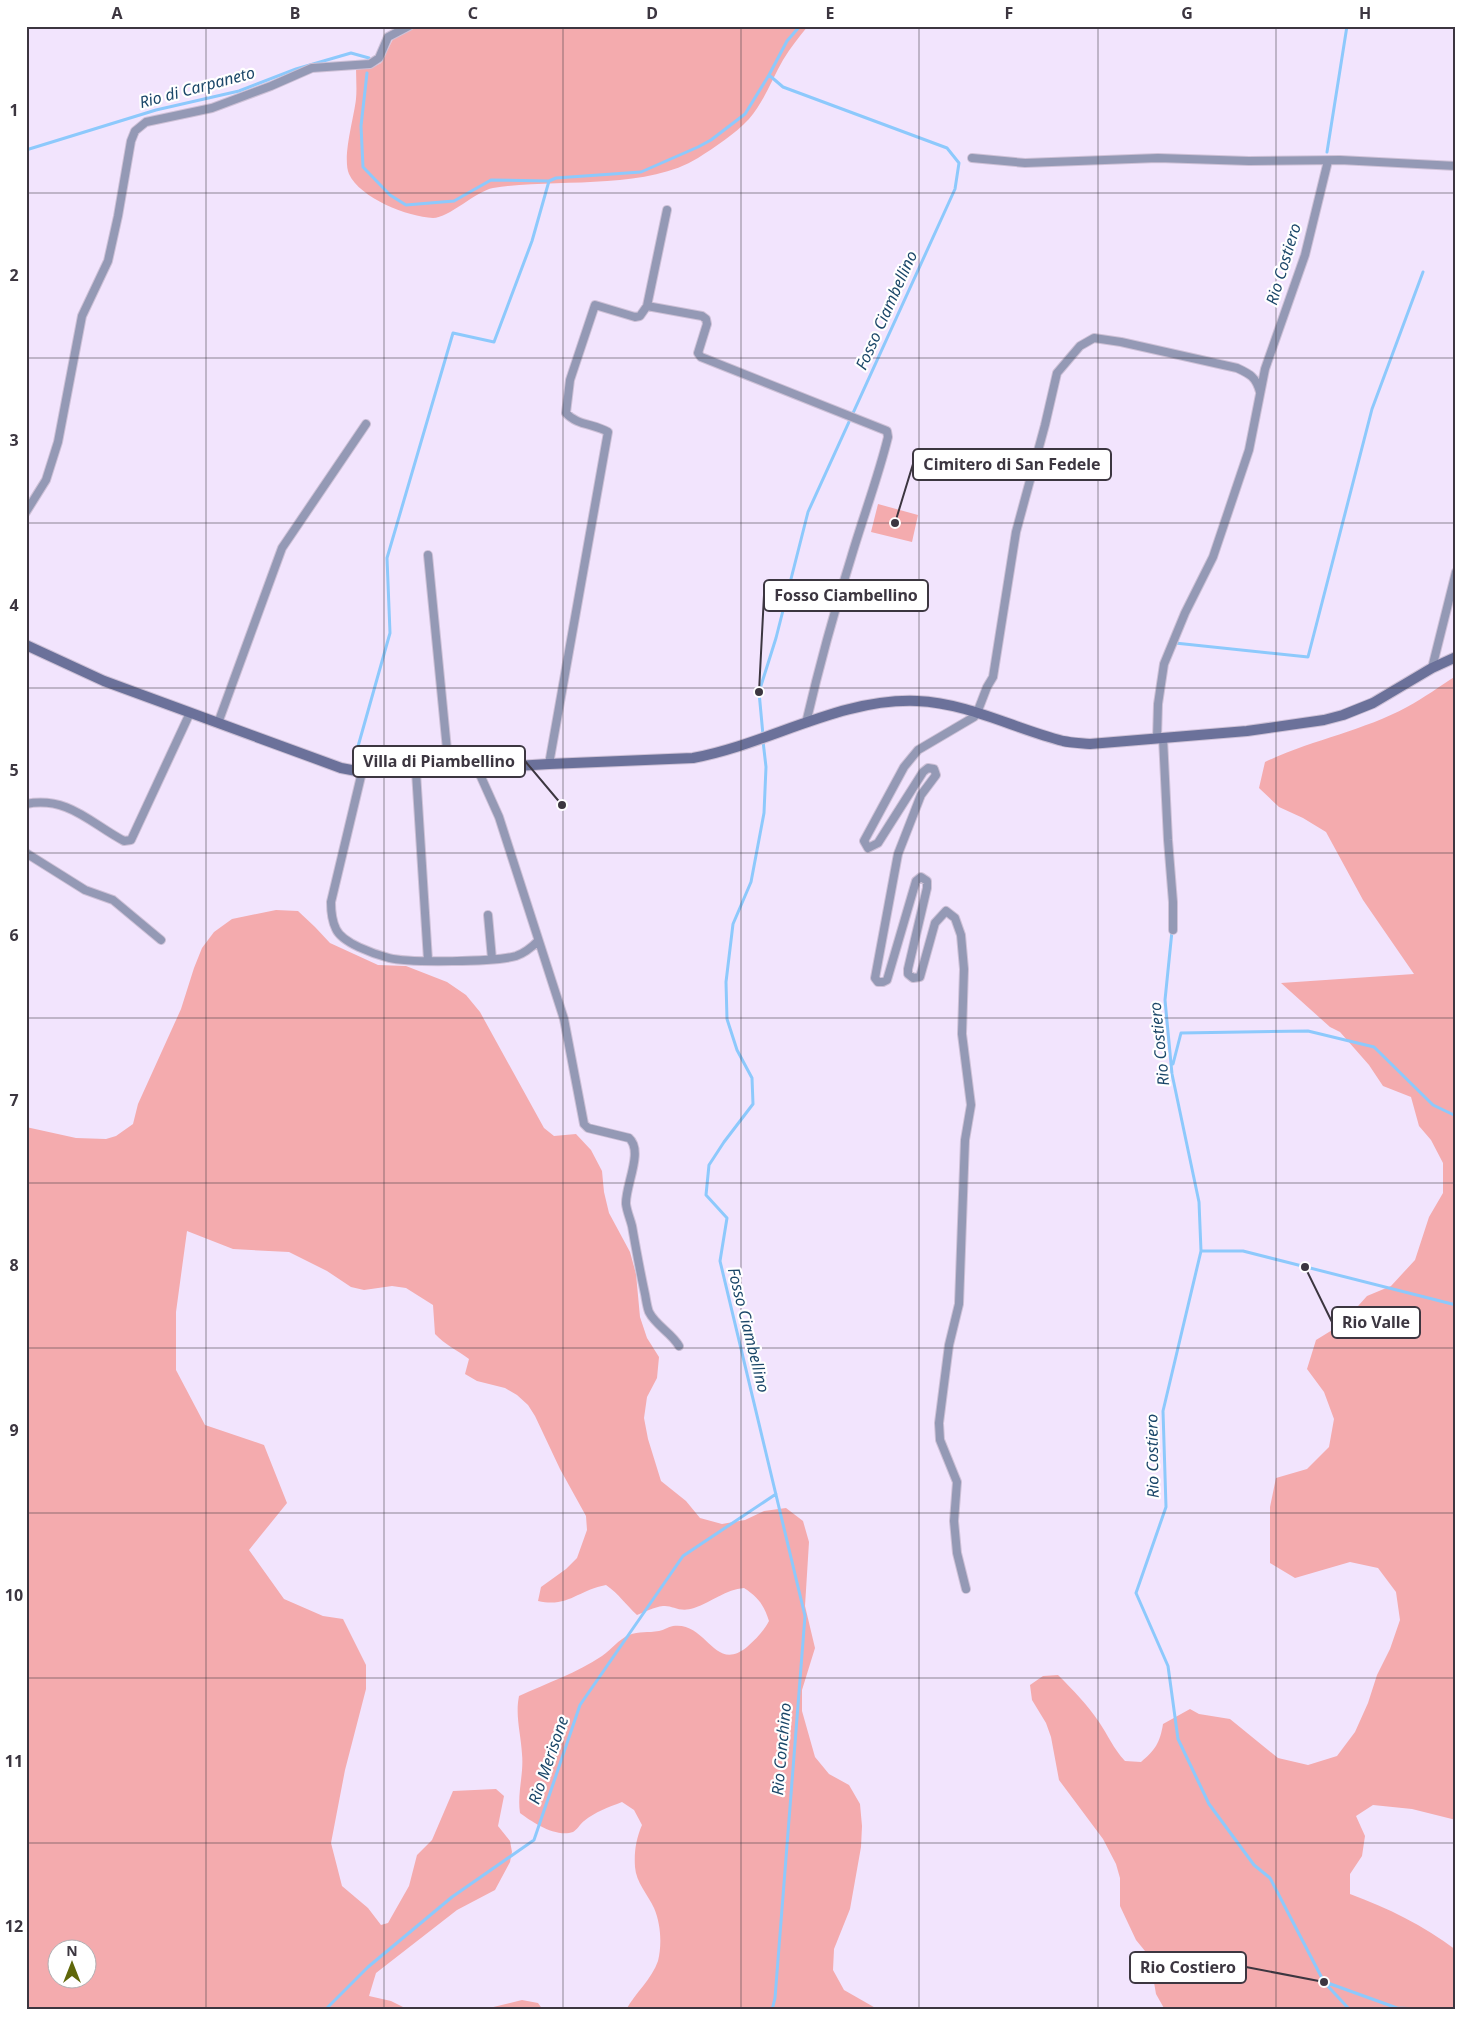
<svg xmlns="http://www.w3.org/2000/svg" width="1482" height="2036" viewBox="0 0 1482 2036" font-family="'Noto Sans',sans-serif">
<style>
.green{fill:#f4abae;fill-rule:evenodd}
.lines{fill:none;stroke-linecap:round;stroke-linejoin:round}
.stream{stroke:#8dc9fc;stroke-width:3}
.minor-casing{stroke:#cec1d7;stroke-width:10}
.secondary-casing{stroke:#cec1d7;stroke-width:12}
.minor{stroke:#9499b5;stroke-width:8}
.secondary{stroke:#6b719a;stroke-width:10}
.grid{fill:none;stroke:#3c3640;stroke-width:1;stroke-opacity:0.55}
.labels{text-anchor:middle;stroke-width:4.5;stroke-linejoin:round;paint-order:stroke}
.water-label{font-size:16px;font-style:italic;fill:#1b4769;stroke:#fff}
.leader{fill:none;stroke:#3c3640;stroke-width:2}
.callout-dot{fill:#3c3640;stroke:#fff;stroke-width:2}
.callout{fill:#fff;stroke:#3c3640;stroke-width:2}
.callout-label{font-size:16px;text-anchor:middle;font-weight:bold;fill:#3c3640}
.neatline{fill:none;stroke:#3c3640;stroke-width:2}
.grid-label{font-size:16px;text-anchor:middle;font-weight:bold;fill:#3c3640}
</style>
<rect width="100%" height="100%" fill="#f2e4fd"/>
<path class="green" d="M419 26H808C799 37 790 48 783 60 772 79 764 102 749 119 735 134 715 147 698 158 645 191 554 178 493 188 476 191 449 218 433 218 408 217 360 198 349 174 342 157 354 118 356 99 357 89 356 78 356 68L373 67 381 63 393 39Z
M878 504 918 515 912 542 871 532Z
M1456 676V1820L1412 1809 1373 1805 1356 1816 1365 1836 1362 1856 1350 1874V1894C1388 1908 1423 1925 1456 1950V2010H1165L1156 1994 1151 1965 1145 1951 1136 1940 1120 1906V1878L1116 1864 1103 1839 1059 1780 1051 1737 1046 1723 1032 1700 1030 1685 1043 1676 1058 1675C1073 1690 1087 1704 1099 1722 1108 1735 1113 1748 1125 1761L1141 1762C1155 1750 1160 1743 1163 1724L1190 1709 1199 1714 1230 1719 1278 1758 1308 1765 1337 1756 1355 1732 1368 1703 1377 1675 1390 1649 1400 1620 1396 1592 1378 1568 1350 1562 1295 1578 1270 1563V1507L1276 1478 1307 1469 1329 1447 1334 1419 1324 1392 1307 1369 1316 1340 1342 1324 1367 1296 1391 1286 1415 1260 1429 1217 1443 1193V1163L1431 1140 1419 1126 1411 1097 1383 1086 1369 1065 1340 1032 1330 1027 1281 983 1414 974 1363 900 1326 832 1303 818 1279 807 1259 788 1265 762C1311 740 1363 731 1407 707 1424 698 1440 686 1456 676Z
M276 910 298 911 315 927 330 943 378 965 406 966 447 982 466 995 480 1012 544 1128 554 1136 576 1134 591 1150 602 1171 604 1192 609 1213 630 1252 636 1274 640 1317 647 1338 659 1357 657 1378 647 1397 644 1418 648 1439 661 1481 686 1501 700 1518 722 1524 745 1520 764 1511 786 1508 803 1521 809 1542 805 1606 815 1648 802 1690V1711L815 1757 829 1774 849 1785 860 1804 862 1826 861 1847 850 1909 834 1949 833 1970 844 1990 879 2010H626C635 1993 652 1979 658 1961 662 1945 661 1924 654 1908 648 1895 636 1882 635 1867 634 1852 636 1839 642 1825L634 1810 622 1802C609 1807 595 1812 584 1821 580 1824 577 1830 573 1832 556 1838 532 1822 520 1813 517 1793 524 1774 522 1754 521 1734 515 1716 519 1696 547 1683 577 1673 602 1656 611 1650 619 1639 629 1635 639 1631 648 1633 659 1631 664 1630 668 1627 673 1626 707 1621 714 1674 747 1647 757 1638 763 1632 769 1621 764 1605 758 1597 744 1588 726 1589 712 1602 694 1608 679 1613 673 1605 663 1606 654 1607 645 1612 637 1615 626 1605 619 1594 606 1585 578 1590 568 1608 538 1601L541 1587 566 1569 577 1558 587 1530 586 1516 560 1469 535 1416 528 1405 517 1395 505 1388 477 1381 465 1374 469 1359C457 1350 445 1345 435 1334L433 1305 406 1288 392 1286 364 1290 351 1287 327 1271 289 1252 233 1249 187 1231 176 1312V1370L205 1425 264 1445 287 1503 249 1550 284 1599 323 1616 343 1619 366 1665V1689L345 1770 331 1843 342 1886 368 1908 381 1925 388 1923 409 1886 417 1855 432 1840 453 1791 496 1789 504 1796 498 1826 510 1841 512 1852 510 1862 495 1890 457 1910 376 1973 369 1996 391 2001 409 2010H26V1127L76 1138 106 1139 116 1136 133 1124 138 1104 181 1009 194 968 202 948 214 932 232 919ZM88 1948V1978H58V1948Z
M522 2000 538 2003 543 2010H481Z"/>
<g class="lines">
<path class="stream" d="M367 73 361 126 363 167 390 195 406 205 454 201 491 180 549 181
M26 150 156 110 239 91 296 69 351 53 369 58 368 62
M1327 152 1347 26
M1175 643 1308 657 1372 409 1423 272
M763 735 759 692 776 638 808 512 955 189 959 163 947 148 783 87 769 75 787 41 800 26
M763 741 766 767 764 813 751 882 733 924 726 982 727 1019 737 1050 752 1078 753 1104 724 1142 709 1165 706 1195 727 1218 720 1261 805 1616 775 1998 772 2010
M355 757 390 633 387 558 453 333 494 342 532 241 549 181 556 178 641 172 698 147 711 140 745 114 769 75
M1172 931 1165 1000 1172 1074 1199 1202 1201 1251 1163 1411 1166 1507 1136 1593 1168 1666 1178 1739 1209 1804 1254 1865 1270 1878 1324 1982 1350 2010
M1173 1064 1181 1033 1308 1031 1374 1047 1433 1105 1456 1116
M1201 1251H1243L1456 1305
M1325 1982 1397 2008 1442 2010
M325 2010 368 1967 452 1897 534 1840 580 1705 683 1556 776 1494"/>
<g class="minor-casing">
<path id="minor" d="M972 158 1025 163 1158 158 1249 161 1340 160 1456 166
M647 306 702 316 706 319 707 324 698 353 701 357 887 431 888 437C878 478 863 517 851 558 834 612 819 667 806 723
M26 512 46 480 58 442 82 316 108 261 118 216 131 141 135 131 146 122 212 108 271 86 312 68 370 64 379 58 388 37 409 26
M428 555 449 770
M1432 668 1456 572
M218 723 282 548 366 424
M1163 738 1168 840 1173 902V930
M1157 739 1158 704 1164 664 1185 613 1213 557 1249 450 1265 369 1305 255 1328 161
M549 764 608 432C595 424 576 425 566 413L570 380 595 305 635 317 640 316 647 306 667 210
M477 768 499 817 564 1019 584 1124 588 1128 629 1138C644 1151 625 1186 626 1204 627 1212 630 1218 632 1226 636 1249 640 1271 645 1294 646 1299 647 1307 649 1312 656 1326 672 1333 679 1346
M362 772 331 902C331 911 332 921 336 929 342 943 374 954 389 958 408 963 496 962 516 956 525 953 531 948 538 941
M416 772 428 960
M26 804C68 796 90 823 124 841L131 840 190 713
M26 853 85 890 113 900 161 940
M488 915 492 959
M966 1589 957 1553 954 1521 957 1482 940 1440 939 1423 949 1345 959 1304 965 1140 971 1105 962 1034 964 969 961 935 955 918 946 911 935 923 920 977 913 978 908 974V969L927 888V881L921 877 916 881 887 980 883 982H878L875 978 898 854 921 795 936 775 934 769 928 768 923 772 878 843 868 848 864 841 904 767 918 750 974 717 977 713 987 687 993 677 1016 532 1045 425 1057 373 1080 346 1094 338 1121 342 1237 368C1250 374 1256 377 1260 392"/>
</g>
<g class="secondary-casing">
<path id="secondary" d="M26 645 104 681 341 768 362 772H416L549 764 693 758C769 744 839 698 917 701 968 703 1015 729 1063 741 1072 743 1081 743 1090 744L1247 731 1324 720 1343 715 1373 703 1432 668 1456 657"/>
</g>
<use href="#minor" class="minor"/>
<use href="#secondary" class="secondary"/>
</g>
<path class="grid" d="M206 26V2010M384 26V2010M563 26V2010M741 26V2010M919 26V2010M1098 26V2010M1276 26V2010M26 193H1456M26 358H1456M26 523H1456M26 688H1456M26 853H1456M26 1018H1456M26 1183H1456M26 1348H1456M26 1513H1456M26 1678H1456M26 1843H1456"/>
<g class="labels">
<g class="water-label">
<text transform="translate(197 87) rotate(-15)" y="6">Rio di Carpaneto</text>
<text transform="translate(1283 264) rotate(-73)" y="6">Rio Costiero</text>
<text transform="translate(886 310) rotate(-66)" y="6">Fosso Ciambellino</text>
<text transform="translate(1159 1044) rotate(-96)" y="6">Rio Costiero</text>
<text transform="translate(749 1330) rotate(76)" y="6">Fosso Ciambellino</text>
<text transform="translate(1152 1456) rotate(-91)" y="6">Rio Costiero</text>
<text transform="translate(781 1749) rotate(-85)" y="6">Rio Conchino</text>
<text transform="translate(548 1760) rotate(-71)" y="6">Rio Merisone</text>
</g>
</g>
<path class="leader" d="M895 523L913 464M759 692L764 595M562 805L525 761M1305 1267L1332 1322M1324 1982L1246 1967"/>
<g class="callout-dot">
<circle cx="895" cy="523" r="5"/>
<circle cx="759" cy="692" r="5"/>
<circle cx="562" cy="805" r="5"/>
<circle cx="1305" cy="1267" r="5"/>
<circle cx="1324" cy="1982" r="5"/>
</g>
<g class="callout">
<rect x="913" y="449" width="198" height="31" rx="5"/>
<rect x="764" y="580" width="164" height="31" rx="5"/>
<rect x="353" y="746" width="172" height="31" rx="5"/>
<rect x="1332" y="1307" width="88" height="31" rx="5"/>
<rect x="1130" y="1952" width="116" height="31" rx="5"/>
</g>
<g class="callout-label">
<text x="1012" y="470">Cimitero di San Fedele</text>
<text x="846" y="601">Fosso Ciambellino</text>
<text x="439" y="767">Villa di Piambellino</text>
<text x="1376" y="1328">Rio Valle</text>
<text x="1188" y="1973">Rio Costiero</text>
</g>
<rect width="1482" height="2036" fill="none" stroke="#ffffff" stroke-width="55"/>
<g transform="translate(72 1964)"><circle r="24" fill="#ffffff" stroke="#b1afb3"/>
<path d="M0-4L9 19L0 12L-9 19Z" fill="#5f670a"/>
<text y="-8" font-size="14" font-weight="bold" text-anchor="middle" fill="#3c3640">N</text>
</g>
<rect x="28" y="28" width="1426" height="1980" class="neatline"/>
<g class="grid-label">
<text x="117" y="19">A</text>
<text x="295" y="19">B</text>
<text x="473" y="19">C</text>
<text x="652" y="19">D</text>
<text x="830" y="19">E</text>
<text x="1009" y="19">F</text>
<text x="1187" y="19">G</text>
<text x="1365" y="19">H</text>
<text x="14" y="116">1</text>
<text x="14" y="281">2</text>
<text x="14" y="446">3</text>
<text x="14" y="611">4</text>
<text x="14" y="776">5</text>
<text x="14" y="941">6</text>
<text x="14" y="1106">7</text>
<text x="14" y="1271">8</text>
<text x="14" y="1436">9</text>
<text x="14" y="1601">10</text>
<text x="14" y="1767">11</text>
<text x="14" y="1932">12</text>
</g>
</svg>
